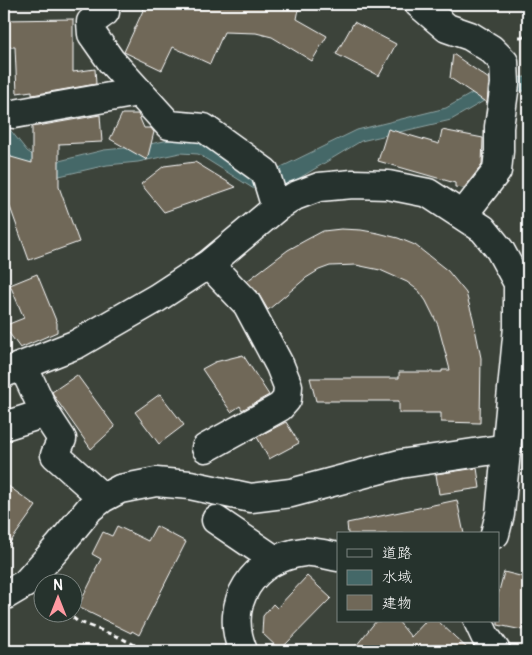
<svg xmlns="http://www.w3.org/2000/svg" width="532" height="655" viewBox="0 0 532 655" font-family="Pangolin,'Klee One',sans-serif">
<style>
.water{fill:#446868;stroke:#8fa4a4}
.building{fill:#706858;stroke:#fff}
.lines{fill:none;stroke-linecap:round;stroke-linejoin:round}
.minor-casing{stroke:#fff;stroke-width:31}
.path{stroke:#fff;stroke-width:3;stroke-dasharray:5 4;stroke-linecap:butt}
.minor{stroke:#26332d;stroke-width:28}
</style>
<rect width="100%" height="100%" fill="#3c433a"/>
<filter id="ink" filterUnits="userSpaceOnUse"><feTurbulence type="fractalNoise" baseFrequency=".02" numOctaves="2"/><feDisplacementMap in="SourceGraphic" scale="10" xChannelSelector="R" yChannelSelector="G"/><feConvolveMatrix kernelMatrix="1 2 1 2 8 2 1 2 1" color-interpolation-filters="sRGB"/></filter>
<g filter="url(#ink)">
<path class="water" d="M528 77V91H501L451 120 361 141 278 191 262 194 198 154 180 153 138 162 107 165 55 177 16 163 4 146V122L27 151 37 158 55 162 104 150 135 147 179 138 203 139 275 170 357 130 446 108 499 78Z"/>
<path class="building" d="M146 4H300L297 19 327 36 312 61 272 37 256 33 224 32 210 64 173 47 162 70 124 52Z
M73 19V72L95 69 96 84 32 95V91L17 93 15 47H4V20Z
M354 22 396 44 379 76 336 54Z
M453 54 489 79 487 103 450 78Z
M122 114H138L144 128H151L154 132 147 160 110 139Z
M100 115 102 142 59 144V187L79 242 29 260 10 207H4V155L32 163V127Z
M388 129 439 144 442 130 483 138 482 165 464 188 455 187V183L378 161Z
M195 162 236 187 164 212 141 184 164 166Z
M341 229 361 230 378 233 398 238 415 245 448 271 466 293 473 318 481 358 480 423 441 422V413H399V401H316L310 378H399V372H442V370H450L438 325 426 301 419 291 407 282 380 270 356 265 330 266 319 270 306 278 268 310 258 293 247 281 288 250 306 240 323 231Z
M37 274 57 323V332L20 348 4 326 24 318 10 285Z
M243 355 269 395 242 410 240 406 231 412 202 369 215 362Z
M77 375 115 427 91 449 56 399 52 392Z
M160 394 184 425 159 444 135 412Z
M286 422 299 443 269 459 257 437Z
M477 468 480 488 439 494 436 474Z
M4 483 36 506 4 551Z
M457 500 464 534H348L347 523Z
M117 526 148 541 156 526 186 542 139 635 132 631 131 633 78 607 96 571 95 570 101 559 92 554 103 532 112 536Z
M504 572 528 578V600L522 630 498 625V595Z
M307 576 331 598 280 650 262 633 263 616 273 604 277 608Z
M376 621H398L411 637 426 621H438L470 651H352Z"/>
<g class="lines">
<g class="minor-casing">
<path id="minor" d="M419 4 447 28 470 36 491 49 504 62 505 84 499 127V151L497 171 463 215
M105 12 91 22 92 34 111 61 169 125 204 128 265 172 276 208
M14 114 138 92
M23 366 45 413 62 439 55 455 103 498
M4 373 77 344 157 298 209 264 276 208 295 196 319 187 353 184 388 185 428 193 483 229 500 250 518 283V327L500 514 495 534
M4 426 45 413
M206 448 280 407 287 399 288 386 280 366 247 304 209 264
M216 520 275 560
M4 596 26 583 59 546 90 508 103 498 120 489 156 482 190 485 251 498 291 493 400 464 507 448
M478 621 485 636 496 651
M243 651C223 603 253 558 304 552 314 551 327 555 338 557"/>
</g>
<path class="path" d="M519 37H528
M66 612 77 621 121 638 146 651"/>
<use href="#minor" class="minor"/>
</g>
</g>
<rect width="532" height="655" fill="none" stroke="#26332d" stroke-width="20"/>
<rect x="10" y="10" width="512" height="635" fill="none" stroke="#fff" stroke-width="2" filter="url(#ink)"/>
<rect x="337" y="532" width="162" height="90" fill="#26332d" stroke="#7d8581"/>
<rect x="347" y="549" width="25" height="8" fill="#26332d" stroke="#7d8581"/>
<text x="382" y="558" font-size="15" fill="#ffffff">道路</text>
<rect x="347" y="570" width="25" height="15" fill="#446868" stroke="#7d8581"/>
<text x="382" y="582" font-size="15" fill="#ffffff">水域</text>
<rect x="347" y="595" width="25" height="15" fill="#706858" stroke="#7d8581"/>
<text x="382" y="608" font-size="15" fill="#ffffff">建物</text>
<g transform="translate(58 598)"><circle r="24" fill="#26332d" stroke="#7d8581"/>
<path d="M0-4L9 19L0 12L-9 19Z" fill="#ff9aa2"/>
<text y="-8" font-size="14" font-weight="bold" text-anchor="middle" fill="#ffffff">N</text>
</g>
</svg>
